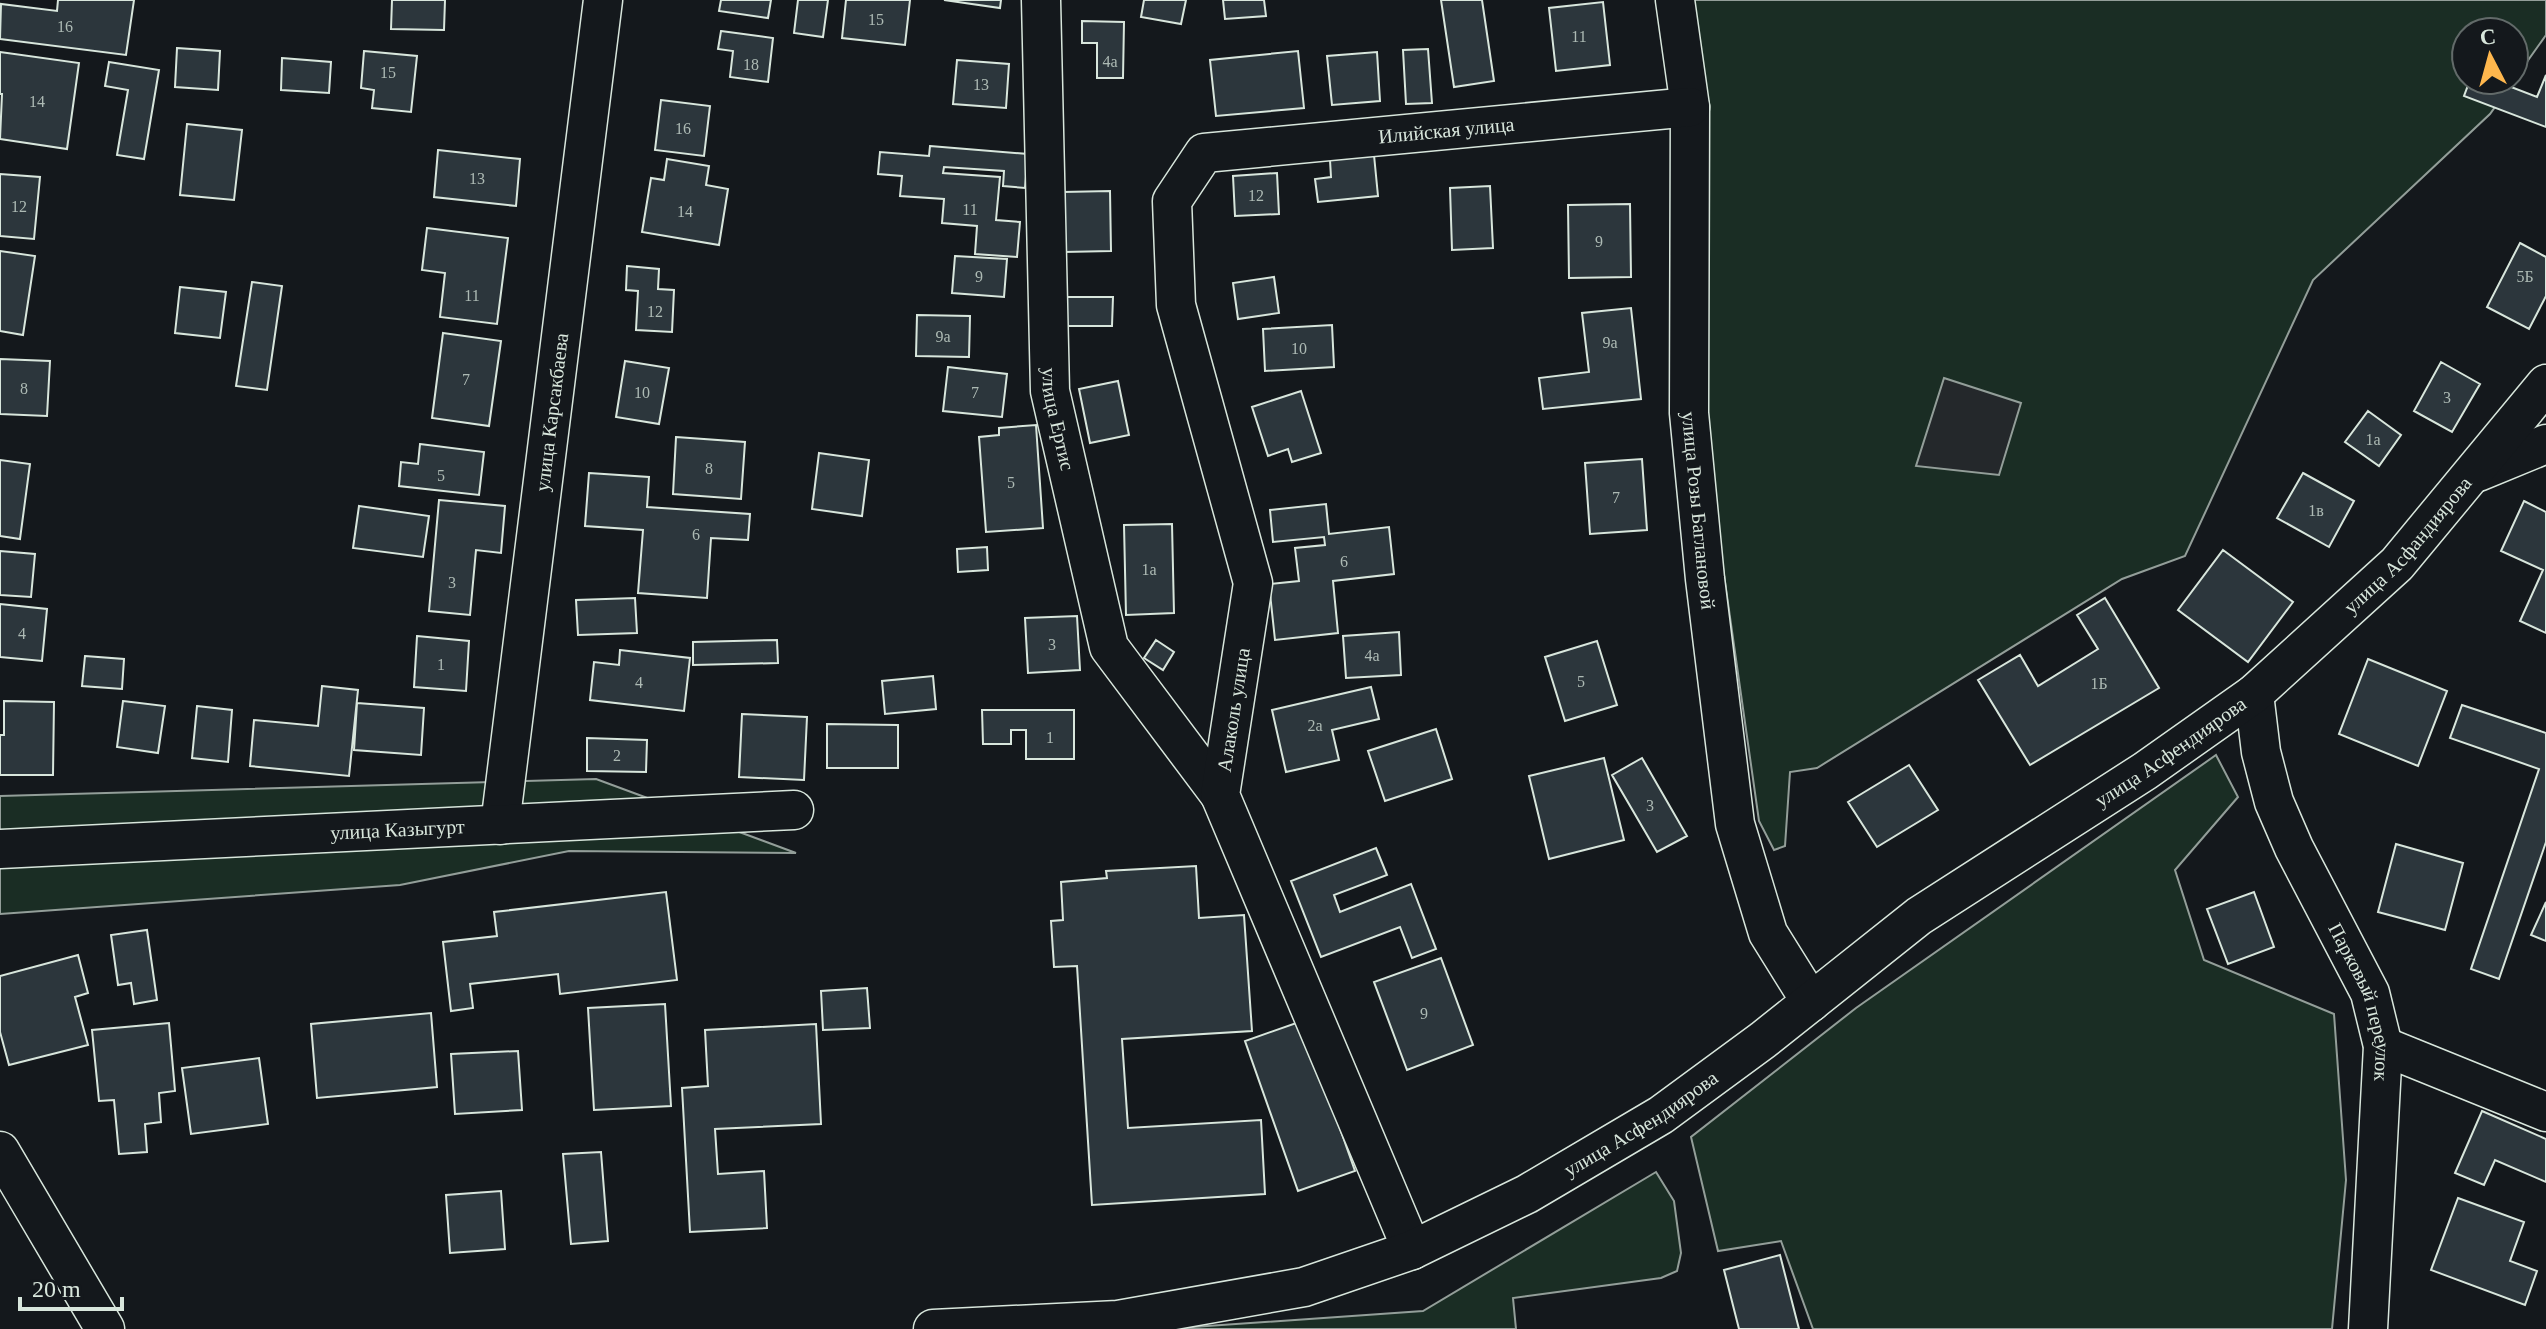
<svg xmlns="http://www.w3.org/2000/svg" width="2546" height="1329" viewBox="0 0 2546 1329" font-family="Georgia,serif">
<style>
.green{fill:#1a2d24;stroke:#939e99;stroke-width:2}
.parking{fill:#24282b;stroke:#939e99;stroke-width:2}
.building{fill:#2c363c;stroke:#d8e6dc;stroke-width:2}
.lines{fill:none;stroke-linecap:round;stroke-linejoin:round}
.minor-casing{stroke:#d8e6dc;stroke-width:41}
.minor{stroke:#14181c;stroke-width:38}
.labels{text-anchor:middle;stroke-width:6;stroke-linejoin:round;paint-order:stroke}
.number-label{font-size:16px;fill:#adbab4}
.street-label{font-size:20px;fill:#d8e6dc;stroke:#14181c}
</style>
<rect width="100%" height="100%" fill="#14181c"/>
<path class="green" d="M1690 0H2546V35L2514 80V32H2466V80H2514L2490 114 2313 280 2185 556 2122 579 1817 768 1790 772 1785 846 1774 850 1759 821 1696 378Z
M2216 755 2238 797 2175 870 2204 960 2334 1014 2346 1180 2332 1329H1813L1781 1241 1718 1251 1691 1137 1856 1008Z
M596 779 796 853 569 851 400 885 0 914V796Z
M1656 1172 1674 1201 1681 1253 1677 1271 1661 1278 1513 1298 1516 1329H1164L1423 1311Z"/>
<path class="parking" d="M1944 378 2021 403 1999 475 1916 466Z"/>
<path class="building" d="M58 0H134L126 55 0 39 1 4 57 11Z
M392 0H445L444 30 391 29Z
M721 0H771L768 18 719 11Z
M798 0H828L823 37 794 33Z
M846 0H910L905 45 842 38Z
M944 0H1001L1000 8Z
M1144 0H1186L1181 24 1141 17Z
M1223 0H1264L1266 16 1225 19Z
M1441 0H1482L1494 81 1454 87Z
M1603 2 1610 65 1556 71 1549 8Z
M1082 21 1124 22 1123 78H1097V43H1082Z
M721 31 773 38 768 82 730 77 733 51 718 49Z
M177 48 220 51 218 90 175 87Z
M1428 49 1432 103 1406 104 1403 50Z
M364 51 417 56 411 112 372 108 374 90 361 88Z
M1298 51 1304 108 1216 116 1210 60Z
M0 52 79 63 67 149 0 139 2 94H0Z
M1377 52 1380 101 1332 105 1327 56Z
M282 58 331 62 329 93 281 90Z
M957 60 1009 64 1006 108 953 104Z
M109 62 159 70 144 159 117 155 128 90 105 86Z
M2546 75V127L2464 96 2470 80H2493L2537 97Z
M661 100 710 106 704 156 655 150Z
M187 124 242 130 234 200 180 195Z
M930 146 1028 154 1025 188 1003 186 1004 171 944 167 943 173 1000 177 996 220 1020 222 1017 257 975 254 977 226 942 223 944 199 900 196 902 176 878 174 880 152 929 156Z
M438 150 520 159 516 206 434 197Z
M1374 155 1378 196 1318 202 1315 179 1331 177 1330 160Z
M667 159 709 166 706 185 728 189 719 245 642 232 651 178 664 180Z
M1277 173 1279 214 1235 216 1233 176Z
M0 174 40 177 34 239 0 236Z
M1490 186 1493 248 1452 250 1450 188Z
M1110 191 1111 251 1064 252 1063 192Z
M1630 204 1631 277 1569 278 1568 205Z
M427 228 508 238 497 324 440 317 445 273 422 270Z
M2520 243 2546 257V296L2529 329 2487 307Z
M0 251 35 256 23 335 0 331Z
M955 256 1007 259 1004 297 952 293Z
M627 266 659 269 658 289 674 290 672 332 636 330 638 291 626 290Z
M1274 277 1279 313 1238 319 1233 283Z
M252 282 282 286 267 390 236 386Z
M180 287 226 292 220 338 175 333Z
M1060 297H1113L1112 326H1060Z
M1631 308 1641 399 1543 409 1539 378 1589 372 1582 313Z
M917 315 970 316 969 357 916 356Z
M1332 325 1334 367 1265 371 1263 329Z
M443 333 501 341 489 426 432 418Z
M0 359 50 361 47 416 0 414Z
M625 361 669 368 659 424 616 417Z
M2441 362 2480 384 2452 432 2414 411Z
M948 367 1007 374 1002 417 943 411Z
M1118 381 1129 435 1090 443 1079 389Z
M1301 391 1321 453 1292 462 1288 449 1268 456 1252 407Z
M2368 411 2401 435 2379 466 2345 442Z
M1036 425 1043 528 986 532 979 437 999 435V428Z
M676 437 745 442 741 499 673 494Z
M420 444 484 452 479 495 399 486 401 462 418 464Z
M819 453 869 460 862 516 812 509Z
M1642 459 1647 530 1590 534 1585 463Z
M0 460 30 464 20 539 0 536Z
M589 473 649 477 647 507 750 514 748 540 711 538 707 598 638 593 643 530 585 526Z
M2303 473 2354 501 2329 547 2277 518Z
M439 500 505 506 501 553 476 550 470 615 429 611Z
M2524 501 2546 512V633L2520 621 2543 570 2501 551Z
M1326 504 1329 534 1389 527 1394 574 1333 581 1338 633 1275 640 1269 584 1299 581 1295 548 1325 545 1324 537 1273 542 1270 510Z
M359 506 429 516 423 557 353 548Z
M1172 524 1174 613 1126 615 1124 525Z
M987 547 988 570 958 572 957 549Z
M2223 550 2293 602 2248 662 2178 610Z
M0 551 35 554 31 597 0 595Z
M635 598 637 633 578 635 576 600Z
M2105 598 2159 688 2030 765 1978 680 2020 655 2038 686 2098 649 2077 615Z
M0 604 47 609 42 661 0 657Z
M1077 616 1080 670 1028 673 1025 618Z
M1399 632 1401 675 1346 678 1343 636Z
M417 636 469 641 466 691 414 687Z
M777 640 778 663 693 665V642Z
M1156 640 1174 652 1163 670 1144 658Z
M1597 641 1617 705 1565 721 1545 657Z
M620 650 690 658 684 711 590 700 594 662 619 665Z
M85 656 124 659 122 689 82 686Z
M2368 659 2447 691 2418 766 2339 734Z
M933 676 936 709 885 714 882 681Z
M322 686 358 690 349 776 250 766 254 720 318 726Z
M1371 687 1379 719 1332 730 1339 760 1286 772 1272 710Z
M4 701 54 702 53 775H0V735H4Z
M123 701 165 706 158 753 117 747Z
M357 703 424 708 421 755 354 750Z
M2462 705 2546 733V842L2499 979 2471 969 2539 769 2450 738Z
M197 706 232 710 228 762 192 758Z
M982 710H1074V759H1026V730H1011V744H983Z
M742 714 807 717 804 780 739 777Z
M827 724 898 725V768H827Z
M1436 729 1452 779 1385 801 1368 751Z
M587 738 647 740 646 772 587 771Z
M1604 758 1624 840 1549 859 1529 776Z
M1642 758 1687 836 1657 852 1612 775Z
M1909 765 1938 810 1877 847 1848 802Z
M2396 844 2463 863 2445 930 2378 912Z
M1376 848 1387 875 1334 895 1340 912 1411 884 1436 949 1412 958 1400 927 1321 957 1291 881Z
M1196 866 1199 918 1244 915 1252 1031 1122 1039 1128 1128 1261 1120 1265 1194 1092 1205 1077 966 1054 967 1051 921 1063 920 1061 882 1107 878 1106 871Z
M666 892 677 980 560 994 558 974 470 984 473 1008 451 1011 443 942 497 936 494 912Z
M2254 892 2274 947 2228 964 2207 909Z
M2546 902V941L2531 935Z
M147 930 157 1000 134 1004 131 983 118 985 111 935Z
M78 955 88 993 75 997 88 1045 9 1065 0 1032V976Z
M1441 958 1473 1045 1407 1070 1374 982Z
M867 988 870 1028 823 1030 821 991Z
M665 1004 671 1106 594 1110 588 1008Z
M431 1013 437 1087 317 1098 311 1024Z
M1302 1021 1355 1171 1298 1191 1245 1041Z
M169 1023 175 1091 159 1093 161 1122 145 1124 147 1152 119 1154 114 1100 99 1101 92 1030Z
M816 1024 821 1124 715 1129 718 1174 764 1171 767 1228 690 1232 682 1088 708 1086 705 1030Z
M518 1051 522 1110 455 1114 451 1054Z
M259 1058 268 1124 191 1134 182 1068Z
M2482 1111 2546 1139V1182L2495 1160 2484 1185 2455 1173Z
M601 1152 608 1241 571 1244 563 1154Z
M501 1191 505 1249 450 1253 446 1195Z
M2458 1198 2524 1222 2510 1261 2537 1271 2525 1305 2431 1270Z
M1780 1255 1799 1329H1739L1724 1270Z"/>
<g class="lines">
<g class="minor-casing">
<g id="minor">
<path id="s1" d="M1041 0 1050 391 1109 647 1220 795"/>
<path id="s2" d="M1675 0 1690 107 1689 413 1705 579 1735 824 1768 933 1811 1002"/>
<path d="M2478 472 2546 444"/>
<path id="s3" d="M2254 694 2261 752 2274 802 2294 848 2370 993 2383 1046 2368 1329"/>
<path id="s4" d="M500 825 603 0"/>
<path id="s5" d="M0 849 794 810"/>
<path d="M2383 1046 2546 1112"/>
<path d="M0 1151 105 1329"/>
<path id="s6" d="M1412 1250 1220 795 1253 583 1176 305 1172 201 1204 153 1690 107"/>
<path id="s7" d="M933 1329 1118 1320 1304 1287 1412 1250 1527 1194 1661 1115 1763 1040 1919 916 2145 771 2254 694 2397 564 2546 384"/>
</g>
</g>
<use href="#minor" class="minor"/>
</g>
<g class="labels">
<g class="number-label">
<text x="876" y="25">15</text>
<text x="65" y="32">16</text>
<text x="1579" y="42">11</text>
<text x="1110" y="67">4а</text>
<text x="751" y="70">18</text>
<text x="388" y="78">15</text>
<text x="981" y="90">13</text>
<text x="37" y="107">14</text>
<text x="683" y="134">16</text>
<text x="477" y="184">13</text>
<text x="1256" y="201">12</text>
<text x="19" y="212">12</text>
<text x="970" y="215">11</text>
<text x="685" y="217">14</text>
<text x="1599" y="247">9</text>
<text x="979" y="282">9</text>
<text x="2525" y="282">5Б</text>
<text x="472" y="301">11</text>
<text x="655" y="317">12</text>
<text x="943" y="342">9а</text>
<text x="1610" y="348">9а</text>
<text x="1299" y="354">10</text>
<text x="466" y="385">7</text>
<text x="24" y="394">8</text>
<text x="642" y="398">10</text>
<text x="975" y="398">7</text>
<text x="2447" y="403">3</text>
<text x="2373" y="445">1а</text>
<text x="709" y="474">8</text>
<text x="441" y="481">5</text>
<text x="1011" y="488">5</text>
<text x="1616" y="503">7</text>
<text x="2316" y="516">1в</text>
<text x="696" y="540">6</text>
<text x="1344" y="567">6</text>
<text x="1149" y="575">1а</text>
<text x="452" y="588">3</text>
<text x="22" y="639">4</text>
<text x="1052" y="650">3</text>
<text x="1372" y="661">4а</text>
<text x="441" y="670">1</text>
<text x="1581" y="687">5</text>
<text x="639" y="688">4</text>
<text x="2099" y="689">1Б</text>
<text x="1315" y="731">2а</text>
<text x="1050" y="743">1</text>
<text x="617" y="761">2</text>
<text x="1650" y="811">3</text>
<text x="1424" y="1019">9</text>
</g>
<g class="street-label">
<text dy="7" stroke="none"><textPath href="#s6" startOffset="1402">Илийская улица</textPath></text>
<text dy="7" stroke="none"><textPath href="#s4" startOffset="416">улица Карсакбаева</textPath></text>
<text dy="7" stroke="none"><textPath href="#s1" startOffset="420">улица Ертис</textPath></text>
<text dy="7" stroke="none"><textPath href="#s2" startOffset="512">улица Розы Баглановой</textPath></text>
<text dy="7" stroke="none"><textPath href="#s7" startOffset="1714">улица Асфандиярова</textPath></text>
<text dy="7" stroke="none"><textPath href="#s6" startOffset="580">Алаколь улица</textPath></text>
<text dy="7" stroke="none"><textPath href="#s7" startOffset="1398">улица Асфендиярова</textPath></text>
<text dy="7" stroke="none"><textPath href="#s5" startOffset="398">улица Казыгурт</textPath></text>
<text dy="7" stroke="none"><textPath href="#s3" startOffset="330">Парковый переулок</textPath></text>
<text dy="7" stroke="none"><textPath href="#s7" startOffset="750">улица Асфендиярова</textPath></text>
</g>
</g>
<g transform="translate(2490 56) rotate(354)"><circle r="38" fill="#14181c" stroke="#626a69" stroke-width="2"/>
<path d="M0-6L14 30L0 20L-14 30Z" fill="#ffb74d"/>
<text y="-12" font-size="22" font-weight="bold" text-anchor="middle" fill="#d8e6dc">С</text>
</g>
<path d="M20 1297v12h102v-12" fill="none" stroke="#d8e6dc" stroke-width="4"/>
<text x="32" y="1297" font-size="24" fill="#d8e6dc" stroke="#14181c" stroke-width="6" paint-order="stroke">20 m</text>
</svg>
